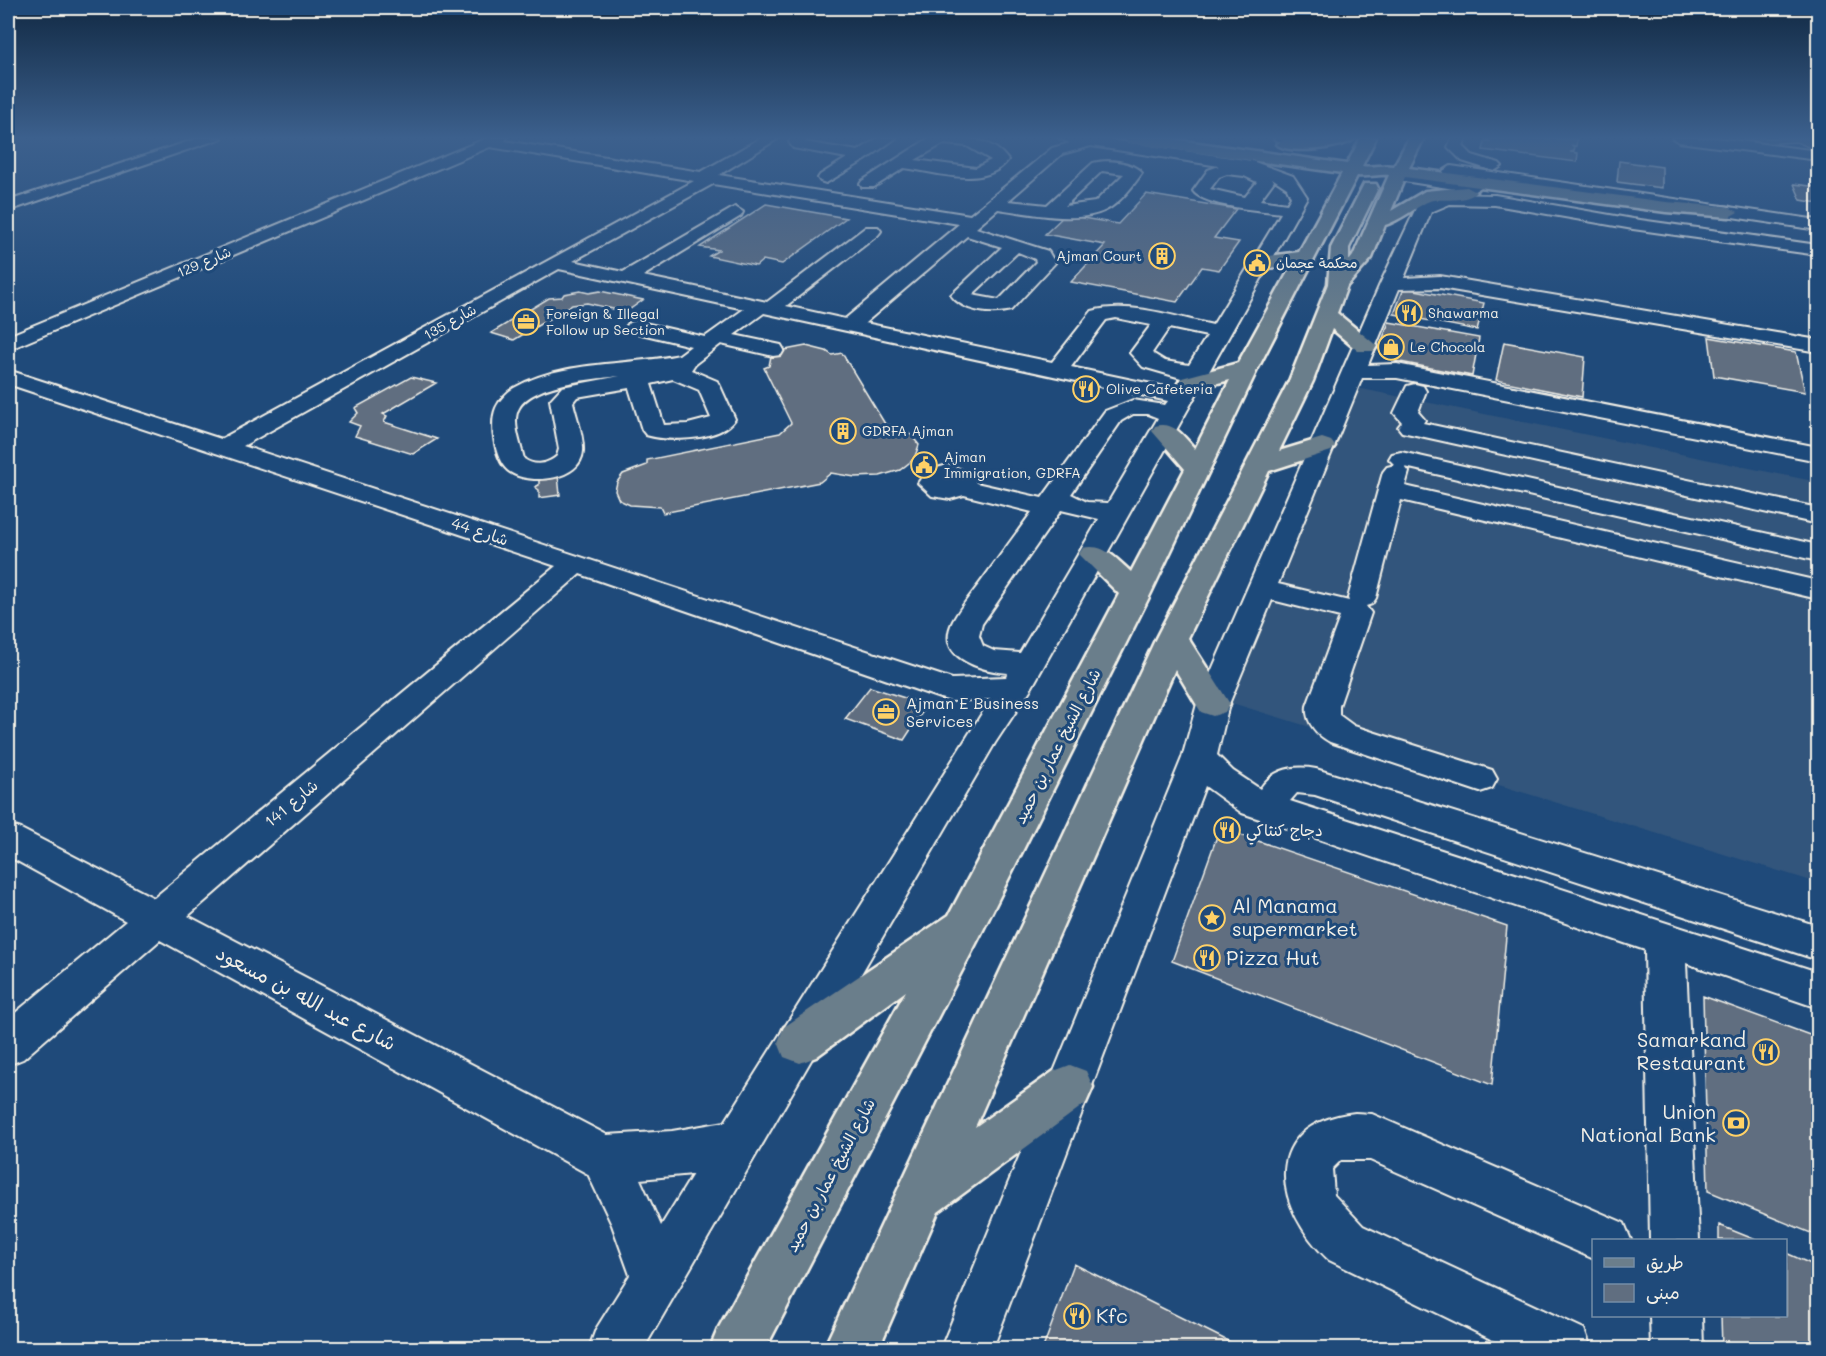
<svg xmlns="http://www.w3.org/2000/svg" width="1826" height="1356" viewBox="0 0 1826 1356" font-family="Mali,'Playpen Sans Arabic',sans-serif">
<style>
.built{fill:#32557c}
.building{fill:#606e80;stroke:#f4f1e8;stroke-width:1.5}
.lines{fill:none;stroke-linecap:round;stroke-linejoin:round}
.minor-casing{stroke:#f4f1e8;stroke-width:4}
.major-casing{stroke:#f4f1e8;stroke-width:5}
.minor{fill:#1f4a7a;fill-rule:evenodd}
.major{fill:#6b7e8b;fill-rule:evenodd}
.labels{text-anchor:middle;stroke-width:6;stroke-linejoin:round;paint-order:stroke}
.far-poi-label{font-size:14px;fill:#f4f1e8;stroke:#1f4a7a;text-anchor:start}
.far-street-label{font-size:14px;fill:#f4f1e8;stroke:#1f4a7a}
.street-label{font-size:16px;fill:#f4f1e8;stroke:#1f4a7a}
.poi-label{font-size:16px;fill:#f4f1e8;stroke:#1f4a7a;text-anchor:start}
.near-poi-label{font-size:20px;fill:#f4f1e8;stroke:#1f4a7a;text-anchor:start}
.near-street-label{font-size:20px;fill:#f4f1e8;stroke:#1f4a7a}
</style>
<rect width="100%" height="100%" fill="#1f4a7a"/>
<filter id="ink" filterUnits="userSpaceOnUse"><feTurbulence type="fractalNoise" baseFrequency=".0167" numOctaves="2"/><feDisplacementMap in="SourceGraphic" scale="12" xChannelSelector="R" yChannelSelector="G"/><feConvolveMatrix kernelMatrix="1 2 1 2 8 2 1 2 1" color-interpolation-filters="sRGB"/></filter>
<g filter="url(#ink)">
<path class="built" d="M1357 388 1818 482V883L1232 703Z"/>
<path class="building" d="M1485 138 1577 139 1576 146 1571 145 1575 147 1574 151 1570 152 1578 153 1577 162 1483 150 1485 141 1491 142Z
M1746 138H1818L1816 140 1818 141V151L1796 142 1765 144Z
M1619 161 1662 167V188L1617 182Z
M1794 184 1818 187V203L1801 200Z
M1146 194 1236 209 1214 238 1239 242 1219 270 1202 267 1177 302 1071 282 1105 245 1045 234 1065 215 1118 224Z
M766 204 846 218 782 264 763 260 756 266 709 256 719 250 700 247Z
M1404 288 1484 303 1477 330 1394 314Z
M580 291 589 293 600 291 643 300 626 312 587 303 572 305 514 340 491 333 549 298 562 297 564 294Z
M1389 322 1479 338 1472 376 1395 361 1379 349Z
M1709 337 1796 352 1805 392 1714 376Z
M1504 342 1585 357 1582 397 1496 380Z
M806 346 826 351 832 355 842 353 885 424 901 428 912 436 919 445 914 459 900 470 880 476 855 477 831 473 820 482 663 513 660 507 630 505 619 500 615 491 617 482 623 474 647 465V460L780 433 791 423 764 368 769 366 771 356 780 351Z
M411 377 436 383 383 414 387 416 384 422 437 439 413 454 355 436 360 426 349 422 358 413 355 408Z
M558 475 560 495 539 498V490L535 487 539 485V477Z
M870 687 927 705 904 740 845 719Z
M1220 828 1507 926 1492 1085 1172 961Z
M1703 996 1818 1038V1236L1708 1191Z
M1719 1225 1756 1240H1719Z
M1786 1253 1818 1267V1348H1722L1721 1316H1786Z
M1074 1264 1242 1348H1043Z"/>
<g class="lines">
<g class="minor-casing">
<path id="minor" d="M199 138H222L8 211V201Z
M487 138H507L505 141 701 172 761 138H779L719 175 970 215 1052 148 1070 143 1059 138H1097L1252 161 1293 176 1307 197 1032 687 995 743 644 1348H589L596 1329 630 1275 612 1225 588 1174 160 940 23 1059 8 1065V1019L126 921 8 856V825L21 829 154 898 556 566 8 384V370L221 439 694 181 490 147 15 347 8 349V336ZM1091 146 1219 166 1208 170 1193 191C1205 207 1260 210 1281 213L1213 325C1175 317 1131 301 1092 311L1052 362 865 323 967 236 1002 247 951 295C963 312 992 315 1011 310L1055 263 1048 251 976 228 998 209C1029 213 1076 225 1106 210 1120 203 1133 186 1142 173 1132 161 1107 159 1093 163L1047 205 1008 201 1062 154ZM1102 171 1124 174 1095 202 1065 206ZM1227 174 1244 176 1257 182 1245 197 1210 189 1219 177ZM1272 178 1287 188 1291 197 1287 204 1260 200 1274 181ZM713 184 959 224 845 319 786 306 878 235 881 231 878 227H866L767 302 643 276 741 216 743 212 735 207 623 272 573 261ZM1018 252 1035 259 1036 262 999 300 972 295ZM559 269 744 309 705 337 636 321 629 323 626 327 629 331 691 346 679 355C626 366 562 360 514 388 507 392 499 401 496 408 489 424 495 463 510 472 529 485 581 481 583 451 584 436 576 416 573 402L577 397 629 388 642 430 646 435C669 442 720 441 735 419L720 386 717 381 691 370 695 364 721 344 773 356 781 355 784 350 781 345 734 335 764 313 1168 401 1165 405 1133 400 1105 411 1042 498 976 483 973 474 948 465 926 471 918 483 932 496 950 499 964 495 1032 512C1016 534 999 557 983 579 973 593 961 606 953 621 934 658 982 671 1008 673L1006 677 952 679 243 446ZM1116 318 1151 325 1130 353 1143 367 1181 378 1175 389 1071 367 1106 320ZM1169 328 1207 336 1189 365 1165 361 1152 353ZM620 376 562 387 550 400 559 449 557 456C548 464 535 467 524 459 521 445 511 421 519 408 533 383 595 379 620 376ZM673 379 699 390 711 418 688 424 664 425 651 384ZM1133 414H1148L1158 418 1108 503 1087 502 1071 494 1121 421ZM1061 510 1099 519 1020 653 994 651 983 646 979 636 982 624ZM580 574 940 698 951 701 991 699 725 1122 672 1131 607 1135 188 916ZM693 1174 661 1226 640 1179Z
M791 138H807L805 142 858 151 878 138H896L867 159 826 183 820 181 818 178 820 175 847 158 793 148 789 142Z
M929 138C958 138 989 134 1008 160 985 190 936 172 904 168L874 187H862L860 184 862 181ZM943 144 967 146 991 160 976 168 915 160Z
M1273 138H1335L1336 140C1329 147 1280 145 1273 138Z
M1452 138H1466L1463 146 1472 155 1499 163 1502 166 1494 171 1462 161 1448 147Z
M1672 138H1716L1818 151V160L1679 142Z
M1451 166 1818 220V230L1445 174 1443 171Z
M1397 171 1473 182 1481 187 1473 192 1391 179 1389 176 1391 173Z
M1449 194 1495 195 1633 219 1818 245V255L1633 229 1495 205 1450 204 1431 212 1404 278 1440 276 1818 340V352L1440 288 1399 289 1368 365 1397 364 1818 447V461L1397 378H1362L1278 584 1349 601 1348 598 1383 472 1387 467 1395 465 1389 459 1392 454 1401 452 1818 545V561L1405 467 1409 472 1405 486 1818 581V599L1401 500 1376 598 1372 604 1366 606 1371 613 1339 706V715L1354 726 1492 770 1497 779 1492 788 1480 792 1330 742C1317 735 1305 722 1307 706L1340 617 1272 600 1229 704 1217 755 1233 771 1260 789C1273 769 1294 765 1316 769L1818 926V960L1315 795 1297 793 1290 801 1818 972V1008L1686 963 1699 1240H1650L1645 950 1242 813 1205 786 993 1348H941L1182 758 1197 704 1380 284 1417 206 1422 201Z
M1415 384 1423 386 1426 391 1418 412 1425 420 1423 423 1818 508V524L1402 432 1398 427 1402 422 1394 413 1407 386Z
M1355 1113 1372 1114 1624 1223 1631 1240H1594V1259L1370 1160H1341L1332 1169 1334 1195 1363 1226 1584 1329 1591 1348H1509L1329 1260C1273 1208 1259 1124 1355 1113Z
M1650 1316H1702L1703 1348H1651Z"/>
</g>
<g class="major-casing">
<path id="major" d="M1122 138H1164L1347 164 1361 138H1376L1362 166C1374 168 1382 164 1394 166L1409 138H1424L1409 168 1666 202 1729 207 1738 212 1729 217 1666 212 1405 177 1391 211 1425 191 1467 187 1476 192C1468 202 1445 199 1433 200 1422 202 1402 220 1385 225L1372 258 1347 286 1337 313 1377 346 1374 351H1358L1332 329 1313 381 1279 451 1322 438 1331 441 1335 446 1331 451 1269 471 1188 638 1230 704 1225 712 1213 716 1201 712 1175 669 975 1127 1054 1071 1070 1065 1086 1071 1093 1087 1086 1103 938 1212 879 1348H824L1156 638 1289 381 1328 284 1331 248 1364 184H1376L1378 188 1349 248V261L1353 256 1389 175C1380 174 1371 177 1357 176L1258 368 1151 593 980 936 766 1348H710L718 1329 906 991 816 1057 800 1063 784 1057 778 1042 784 1027 949 915 1119 594 1079 554 1083 548C1104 543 1116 559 1131 572L1185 469 1152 431 1155 426C1174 421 1183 436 1195 449L1230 380 1190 390 1182 388 1178 383 1182 378 1238 363 1292 265 1261 269 1251 263 1261 257 1299 252 1342 173 1129 143Z
M1355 138C1345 149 1287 155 1277 144L1285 139Z"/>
</g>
<use href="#minor" class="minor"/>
<use href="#major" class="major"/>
</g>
</g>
<linearGradient id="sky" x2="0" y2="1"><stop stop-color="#112943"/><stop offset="0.42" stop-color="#3c608d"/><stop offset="1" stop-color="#3c608d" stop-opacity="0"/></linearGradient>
<rect width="1826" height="328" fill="url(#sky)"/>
<defs>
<g id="building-ring" transform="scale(1.35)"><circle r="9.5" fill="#1f4a7a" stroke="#ffd166" stroke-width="1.5"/><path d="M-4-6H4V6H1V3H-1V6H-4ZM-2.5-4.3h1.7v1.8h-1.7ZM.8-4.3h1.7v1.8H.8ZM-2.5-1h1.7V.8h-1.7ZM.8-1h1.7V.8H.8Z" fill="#ffd166"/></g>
<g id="civic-ring" transform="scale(1.35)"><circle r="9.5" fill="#1f4a7a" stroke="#ffd166" stroke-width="1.5"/><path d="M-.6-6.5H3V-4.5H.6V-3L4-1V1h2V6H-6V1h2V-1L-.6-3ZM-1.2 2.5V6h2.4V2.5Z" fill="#ffd166"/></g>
<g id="restaurant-ring" transform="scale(1.35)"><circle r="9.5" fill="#1f4a7a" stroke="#ffd166" stroke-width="1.5"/><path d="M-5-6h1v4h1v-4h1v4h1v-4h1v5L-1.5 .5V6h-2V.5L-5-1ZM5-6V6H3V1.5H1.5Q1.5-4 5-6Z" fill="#ffd166"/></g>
<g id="office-ring" transform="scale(1.35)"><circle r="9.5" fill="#1f4a7a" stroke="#ffd166" stroke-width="1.5"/><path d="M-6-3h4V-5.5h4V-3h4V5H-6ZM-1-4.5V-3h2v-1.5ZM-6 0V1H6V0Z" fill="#ffd166"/></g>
<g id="shop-ring" transform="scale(1.35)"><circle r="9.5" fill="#1f4a7a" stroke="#ffd166" stroke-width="1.5"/><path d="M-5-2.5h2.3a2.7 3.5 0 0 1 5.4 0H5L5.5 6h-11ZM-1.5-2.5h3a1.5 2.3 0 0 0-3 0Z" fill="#ffd166"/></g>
<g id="sight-ring" transform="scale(1.35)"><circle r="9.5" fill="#1f4a7a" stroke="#ffd166" stroke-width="1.5"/><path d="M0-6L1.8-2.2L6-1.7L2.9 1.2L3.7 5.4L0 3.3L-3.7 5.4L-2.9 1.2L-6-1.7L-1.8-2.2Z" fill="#ffd166"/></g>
<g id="bank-ring" transform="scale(1.35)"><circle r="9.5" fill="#1f4a7a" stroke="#ffd166" stroke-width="1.5"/><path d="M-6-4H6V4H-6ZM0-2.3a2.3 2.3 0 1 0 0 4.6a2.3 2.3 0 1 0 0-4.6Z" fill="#ffd166"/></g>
</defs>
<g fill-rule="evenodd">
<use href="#building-ring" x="1162" y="256"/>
<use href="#civic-ring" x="1257" y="263"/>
<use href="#restaurant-ring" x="1409" y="313"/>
<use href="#office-ring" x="526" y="322"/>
<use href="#shop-ring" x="1391" y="347"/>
<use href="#restaurant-ring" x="1086" y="389"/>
<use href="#building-ring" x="843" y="431"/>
<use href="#civic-ring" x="924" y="465"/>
<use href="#office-ring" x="886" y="712"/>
<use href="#restaurant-ring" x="1227" y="830"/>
<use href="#sight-ring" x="1212" y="918"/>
<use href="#restaurant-ring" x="1207" y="958"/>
<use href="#restaurant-ring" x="1766" y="1052"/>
<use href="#bank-ring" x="1736" y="1123"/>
<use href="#restaurant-ring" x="1077" y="1316"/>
</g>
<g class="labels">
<g class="far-poi-label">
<text x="1142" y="261" text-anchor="end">Ajman Court</text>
<text x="1276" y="268">محكمة عجمان</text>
<text x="1428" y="318">Shawarma</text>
<text x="546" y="319">Foreign &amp; Illegal<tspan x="546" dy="16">Follow up Section</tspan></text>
<text x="1410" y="352">Le Chocola</text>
<text x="1106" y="394">Olive Cafeteria</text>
<text x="862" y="436">GDRFA Ajman</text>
<text x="944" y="462">Ajman<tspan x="944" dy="16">Immigration, GDRFA</tspan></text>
</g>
<g class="far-street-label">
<text transform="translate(204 262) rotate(-23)" y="5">شارع 129</text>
<text transform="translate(450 322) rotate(-29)" y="5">شارع 135</text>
</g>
<g class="street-label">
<text transform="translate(480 531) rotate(18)" y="6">شارع 44</text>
<text transform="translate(1057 746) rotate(-63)" y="6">شارع الشيخ عمار بن حميد</text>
<text transform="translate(291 803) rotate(-40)" y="6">شارع 141</text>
<text transform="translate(830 1175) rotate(-62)" y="6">شارع الشيخ عمار بن حميد</text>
</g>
<g class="poi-label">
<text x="906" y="709">Ajman E Business<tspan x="906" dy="18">Services</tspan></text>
<text x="1246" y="836">دجاج كنتاكي</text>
</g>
<g class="near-poi-label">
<text x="1232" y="913">Al Manama<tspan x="1232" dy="23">supermarket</tspan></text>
<text x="1226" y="965">Pizza Hut</text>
<text x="1746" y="1047" text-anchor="end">Samarkand<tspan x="1746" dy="23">Restaurant</tspan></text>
<text x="1716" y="1119" text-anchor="end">Union<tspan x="1716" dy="23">National Bank</tspan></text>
<text x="1096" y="1323">Kfc</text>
</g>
<g class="near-street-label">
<text transform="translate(306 998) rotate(28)" y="7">شارع عبد الله بن مسعود</text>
</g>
</g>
<rect width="1826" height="1356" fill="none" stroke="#1f4a7a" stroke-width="30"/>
<rect x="15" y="15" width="1796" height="1326" fill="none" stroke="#f4f1e8" stroke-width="2" filter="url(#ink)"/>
<rect x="1592" y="1239" width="195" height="78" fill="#1f4a7a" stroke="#748da6" stroke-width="1.5"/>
<rect x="1604" y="1258" width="30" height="9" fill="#6b7e8b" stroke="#748da6" stroke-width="1.5"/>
<text x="1646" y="1269" font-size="18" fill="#f4f1e8">طريق</text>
<rect x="1604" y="1284" width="30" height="18" fill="#606e80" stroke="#748da6" stroke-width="1.5"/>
<text x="1646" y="1299" font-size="18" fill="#f4f1e8">مبنى</text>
</svg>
